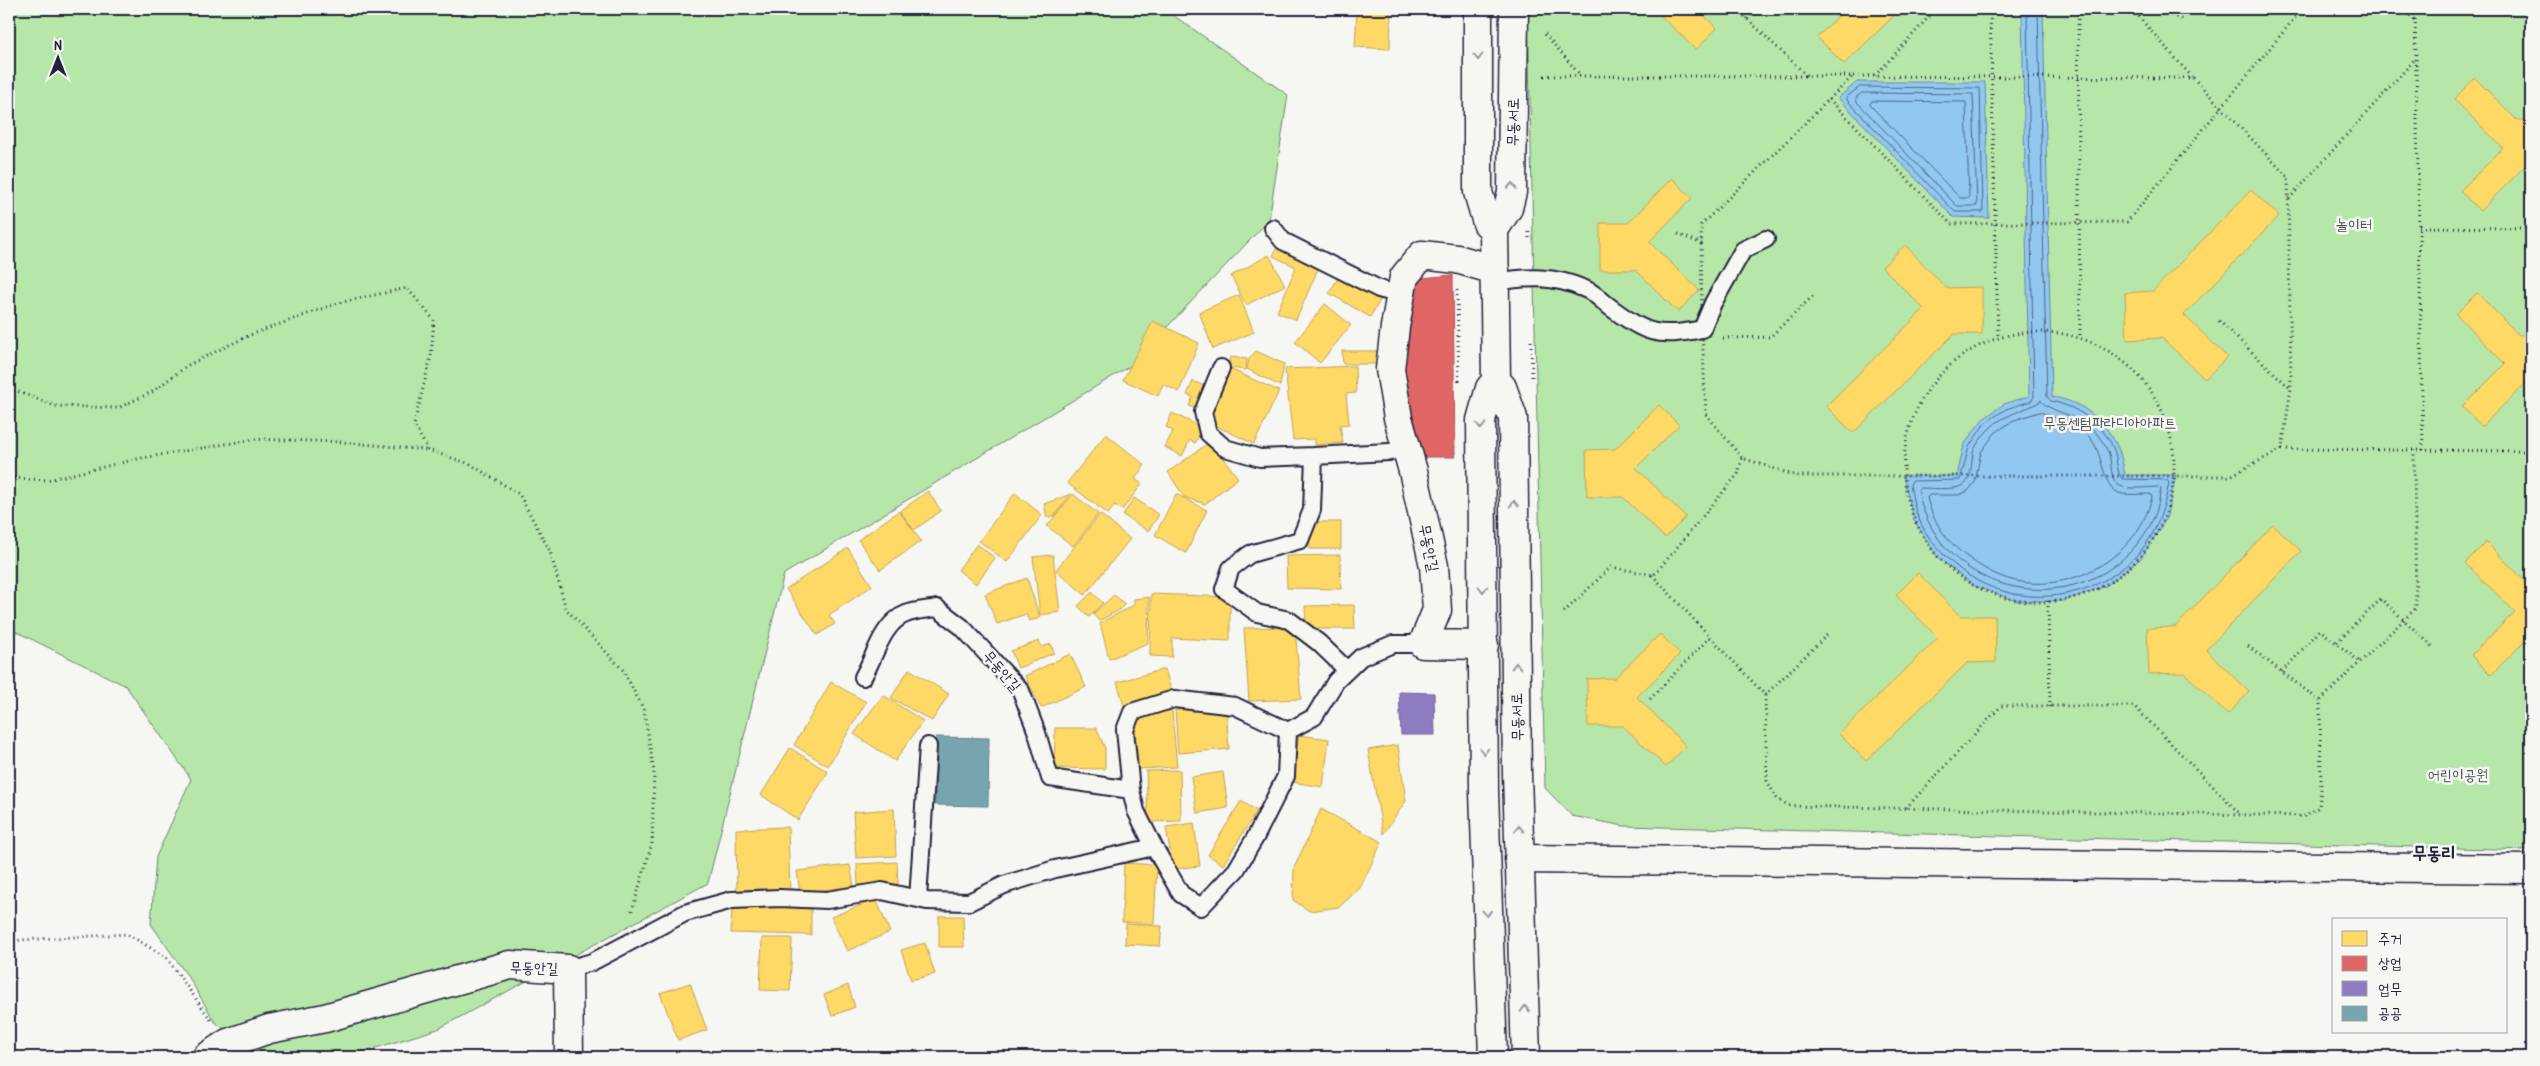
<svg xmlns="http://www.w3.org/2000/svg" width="2540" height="1066" viewBox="0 0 2540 1066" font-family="'Patrick Hand','Poor Story',sans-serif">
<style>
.green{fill:#b6e7a8;stroke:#6c8472}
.water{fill:#92c8f0;stroke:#6586a8}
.homes{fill:#ffd966;stroke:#bda259}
.shops{fill:#e06666;stroke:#a75259}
.offices{fill:#8e7cc3;stroke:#6e619a}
.public{fill:#76a5af;stroke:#5d7e8c}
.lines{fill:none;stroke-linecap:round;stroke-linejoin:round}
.shore{stroke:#4f6483;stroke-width:1}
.service-casing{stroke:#22223b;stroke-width:20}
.minor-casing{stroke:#22223b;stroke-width:31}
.secondary-casing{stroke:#22223b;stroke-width:31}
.path{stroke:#22223b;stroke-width:3;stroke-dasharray:1 4;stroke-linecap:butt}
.service{stroke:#f6f6f2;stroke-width:16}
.minor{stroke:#f6f6f2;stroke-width:28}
.secondary{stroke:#f6f6f2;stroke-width:28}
.oneway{stroke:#9797a0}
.labels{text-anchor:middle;stroke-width:5;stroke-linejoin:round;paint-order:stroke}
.street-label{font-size:15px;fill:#22223b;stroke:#f6f6f2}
.park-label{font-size:15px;fill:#475356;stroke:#f6f6f2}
.quarter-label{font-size:18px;font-weight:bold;fill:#22223b;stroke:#f6f6f2}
</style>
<rect width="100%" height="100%" fill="#f6f6f2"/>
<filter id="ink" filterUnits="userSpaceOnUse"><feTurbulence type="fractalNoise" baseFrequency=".02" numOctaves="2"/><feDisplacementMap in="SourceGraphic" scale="10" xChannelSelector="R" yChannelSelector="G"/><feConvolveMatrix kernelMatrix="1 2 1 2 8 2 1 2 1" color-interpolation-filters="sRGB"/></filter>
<g filter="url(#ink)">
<path class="green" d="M9 9H1164L1288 95 1269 220 1130 366 784 574 708 883 438 1029 346 1057H260L215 1022 191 981 151 924 156 857 191 779 126 686 9 628Z
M1528 9H2531V850L1624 826 1572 816 1545 788Z"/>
<path class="water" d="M2022 9H2043L2052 397C2082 401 2106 421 2118 448 2122 456 2123 467 2125 475H2176L2166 519 2141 558 2106 586 2063 601H2017L1974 586 1938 558 1914 520 1903 476H1957L1964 445 1982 420 2004 404 2029 396Z
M1857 82H1985L1989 218 1953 217 1838 98Z"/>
<path class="homes" d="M1357 9H1391L1390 49 1355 47Z
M1654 9H1697L1717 28 1696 50Z
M1846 9H1901L1844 64 1817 37Z
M2475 78 2517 120H2531V167H2524L2480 211 2460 191 2503 148 2454 99Z
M1672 178 1692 198 1649 242 1699 290 1678 312 1636 270H1600V223H1628Z
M2251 190 2279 216 2184 315 2227 357 2205 379 2162 338 2127 340 2125 293 2153 291Z
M1280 241 1321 262 1296 320 1277 312 1296 267 1273 256Z
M1905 245 1946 288 1982 287V334H1954L1853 433 1826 406 1924 309 1882 267Z
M1269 255 1285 285 1246 305 1231 276Z
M1340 275 1381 299 1370 317 1329 293Z
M2477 293 2519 335H2531V382H2527L2482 426 2462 407 2505 364 2456 314Z
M1239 295 1254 332 1213 349 1199 312Z
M1325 304 1351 325 1320 363 1295 342Z
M1153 321 1199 343 1179 392 1163 384 1158 396 1123 380Z
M1256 351 1284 364 1280 386 1247 369 1249 359Z
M1342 351H1377L1378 364H1343Z
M1230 357 1247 359 1246 370 1229 368Z
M1355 366 1356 393 1346 394 1349 424 1340 425 1343 443 1315 445V439L1293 440 1285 369Z
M1230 369 1279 391 1254 444 1206 421Z
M1193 381 1209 388 1200 410 1189 406 1193 397 1187 395Z
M1659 405 1679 425 1636 468 1686 517 1665 538 1623 497H1587L1586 450 1615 449Z
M1172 413 1203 428 1195 443 1190 440 1182 456 1165 447 1173 431 1166 427Z
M1106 434 1145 465 1135 479 1142 484 1122 510 1115 505 1108 514 1067 483Z
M1211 441 1238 478 1205 504 1184 497 1168 472Z
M928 491 941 511 914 530 900 511Z
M1015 493 1042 515 1007 562 979 541Z
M1071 494 1055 515 1047 518 1044 504Z
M1073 494 1098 514 1073 546 1047 526Z
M1176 494 1207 510 1186 553 1155 535Z
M1134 498 1159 515 1148 531 1123 515Z
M899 511 921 541 880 570 858 540Z
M1100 514 1130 539 1085 595 1056 570Z
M1309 522H1341V549H1309Z
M2273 525 2301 551 2206 650 2249 692 2228 714 2184 673 2149 674 2147 628 2175 627Z
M2486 542 2528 584H2531V635L2491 675 2471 655 2515 612 2465 563Z
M977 544 995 558 976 584 958 570Z
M848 548 872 586 829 615 835 624 817 635 786 589Z
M1053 555 1060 612 1040 615 1033 557Z
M1340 555 1341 589 1287 588 1286 556Z
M1918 573 1960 616H1995L1996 662 1967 663 1866 761 1839 734 1938 638 1896 595Z
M1027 578 1040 618 1029 621 1026 614 997 624 985 594Z
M1092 592 1103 603 1089 617 1078 606Z
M1151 594 1230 597V641L1172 638V657L1150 656Z
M1114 595 1125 604 1119 610 1099 621 1093 614Z
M1149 597 1148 643 1109 659 1100 623 1134 605V599Z
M1354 605 1355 629H1306L1305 606Z
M1295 627 1301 699 1249 701 1244 628Z
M1660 634 1680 654 1637 697 1686 746 1666 767 1623 726H1588L1587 679 1615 678Z
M1039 641 1042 647 1051 644 1054 653 1018 668 1011 651Z
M1070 654 1086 687 1041 708 1025 676Z
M909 669 949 694 932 721 891 698Z
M1165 669 1173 697 1125 709 1117 682Z
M831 682 866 702 828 766 794 745Z
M883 695 923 721 895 761 854 734Z
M1226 707 1229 749 1178 753 1175 710Z
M1172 711 1177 767 1138 769 1134 713Z
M1055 728H1096L1105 748V769L1054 768Z
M1299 735 1329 739 1323 787 1292 782Z
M1398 745 1406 801 1383 834 1368 750Z
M790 748 828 772 798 820 761 795Z
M1180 770 1181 821 1148 822 1146 771Z
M1223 772 1228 808 1197 813 1191 777Z
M1241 801 1257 811 1223 865 1208 855Z
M894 809 896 856 856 858 853 812Z
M1321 809 1382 842 1360 888 1339 907 1309 911 1293 900 1294 868Z
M1194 823 1200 866 1173 869 1166 827Z
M788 827 790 895 737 896 736 829Z
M897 862 898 885 858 887 857 864Z
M1124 863 1157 865 1154 924 1122 922Z
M850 865 854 886 800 893 797 871Z
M876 899 890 932 847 951 831 917Z
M732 903 811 904V935L731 933Z
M939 916H963L964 947H939Z
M1126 924 1162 926 1160 946 1125 944Z
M762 938H792L790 991 760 990Z
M925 943 935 974 911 980 901 950Z
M690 983 707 1030 678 1040 660 993Z
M848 985 855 1007 832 1016 824 995Z"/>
<path class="shops" d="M1453 275 1455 457H1418L1399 378 1408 290 1421 278Z"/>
<path class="offices" d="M1399 692 1434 693 1435 735H1401Z"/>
<path class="public" d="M936 737 989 738 988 806 935 805Z"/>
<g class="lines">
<path class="shore" d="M2027 9 2034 397 2031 401 2006 409 1985 423 1969 447 1960 480 1912 481 1910 484C1912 495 1914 507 1918 517 1926 538 1943 556 1961 570 2013 610 2091 604 2137 555 2156 535 2164 509 2169 483L2167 480 2122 479C2117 472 2117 462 2115 453 2106 425 2078 407 2051 401L2047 397 2038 9
M1860 87 1980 88 1983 212H1955L1847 100V97Z
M1862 93 1973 94 1977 206H1957L1856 101V98Z
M1872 101 1966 102 1969 198H1960L1870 105Z
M2041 401C2056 416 2081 413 2097 434 2101 439 2106 447 2109 454 2112 463 2109 480 2120 486 2130 490 2148 487 2159 487L2161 489C2159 498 2158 508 2155 515 2105 626 1941 609 1918 490L1920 488C1932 488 1947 490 1959 487 1974 484 1970 461 1974 450 1977 443 1985 433 1990 428 2004 414 2025 411 2041 401Z
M2040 412C2058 419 2078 422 2091 439 2104 455 2102 490 2122 494 2131 495 2141 494 2150 494L2152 497C2139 554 2077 591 2021 582 2001 579 1982 568 1966 556 1947 542 1932 521 1927 497L1930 495H1959L1968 491 1975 482 1981 452 1995 433 2012 421Z"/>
<g class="service-casing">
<path id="service" d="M1273 228 1283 241 1379 289 1401 295
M1495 282C1528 277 1553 275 1585 289 1594 292 1602 301 1610 307 1647 334 1657 338 1702 329L1713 303 1743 250 1766 239
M1221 368 1203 412 1208 433 1225 448 1260 458 1314 456
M1347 670 1319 643 1289 620 1257 613 1224 589 1231 568 1250 554 1300 540 1312 510 1314 456 1407 451
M863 677C875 657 882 623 906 614 915 610 927 610 937 608L962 627 1021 691 1037 733 1050 778 1131 790
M1288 731 1314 717 1336 681 1361 657 1393 644H1423
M918 899 928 746
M568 969 592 962 685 913 732 900 779 898 827 900 882 891 927 901 969 902 1004 885 1055 869 1154 847 1181 894 1201 907 1236 870 1255 838 1286 776 1288 731 1235 706 1174 699 1132 712 1125 730 1131 790 1136 811 1154 847"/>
</g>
<g class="minor-casing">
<path id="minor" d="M1484 645 1423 644 1437 610 1434 566 1413 471 1398 418 1390 369 1395 327 1404 277 1422 255 1457 259 1495 270
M1519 859 2531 869
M207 1057 228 1043 269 1029 325 1018 510 965 568 969 569 1057"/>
</g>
<g class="secondary-casing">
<path id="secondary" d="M1478 9V192L1487 223 1494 230
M1496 381 1502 387 1513 418 1517 775 1526 1057
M1493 1057 1484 791 1481 420 1490 388 1496 381 1494 230 1508 208 1512 192 1514 9"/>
</g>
<path class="path" d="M1737 9 1807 76
M1990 9 1998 336
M2078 9 2080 336
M2132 9 2192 77
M2152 9 2184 20
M2286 9 2296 16
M2402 9 2415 20
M2415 9 2423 450
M1747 19 1757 9
M1545 34 1581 76
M1544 76H1852
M1853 76 2193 78 2288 177 2291 388 2282 449 2230 476H1797L1742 458 1706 414 1702 329 1701 225Z
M1875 76 1936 9
M1829 99 1951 224 2127 222 2302 9
M2289 199 2415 59
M2419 227 2531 228
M1529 232V240
M1678 234 1702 244
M1457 290 1459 383
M2219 321 2290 388
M1904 467a135 135 0 1 1 270 0a135 135 0 1 1-270 0Z
M1723 338 1770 337 1815 294
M1531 341 1532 378
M9 388 55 406 118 408 152 392 188 365 250 335 338 303 407 288 434 320 431 356 414 425 428 450 470 464 519 494 550 551 566 609 623 670 644 710 654 772 652 844 631 914
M2282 449 2531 451
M9 478 47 480 142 458 256 439 342 442 427 450
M1652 575 1765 695 1767 781 1777 799 1790 806 2304 816 2319 807 2321 789 2320 701 2416 608 2414 450
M2048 601 2050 707
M1564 612 1611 567 1654 575 1738 474 1742 458
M2337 642 2381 599 2432 646
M2248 646 2320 701
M2282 672 2320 630 2360 662
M1765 695 1829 633
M1650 699 1710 637
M9 767 11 770 9 772
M1906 808 2001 706H2134L2241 815
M9 943 20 940 127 934 166 957 211 1020"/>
<use href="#service" class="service"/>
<use href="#minor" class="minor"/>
<use href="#secondary" class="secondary"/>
</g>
<defs><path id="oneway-chevron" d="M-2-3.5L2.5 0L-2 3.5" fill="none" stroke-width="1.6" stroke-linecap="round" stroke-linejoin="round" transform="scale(1.25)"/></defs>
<g class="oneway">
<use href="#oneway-chevron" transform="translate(1478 57) rotate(90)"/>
<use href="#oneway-chevron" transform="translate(1512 186) rotate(-87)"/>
<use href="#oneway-chevron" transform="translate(1481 426) rotate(90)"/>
<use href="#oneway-chevron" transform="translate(1514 504) rotate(-91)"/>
<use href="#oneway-chevron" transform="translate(1483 589) rotate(90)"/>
<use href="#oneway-chevron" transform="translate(1516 666) rotate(-91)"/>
<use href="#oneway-chevron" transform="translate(1484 751) rotate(90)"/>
<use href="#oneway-chevron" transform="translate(1519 829) rotate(-91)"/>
<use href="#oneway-chevron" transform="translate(1487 913) rotate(88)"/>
<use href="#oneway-chevron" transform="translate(1525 1009) rotate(-91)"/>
</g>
</g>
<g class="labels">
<g class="street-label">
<text transform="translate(1513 122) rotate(-89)" y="5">무동서로</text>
<text transform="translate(1429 548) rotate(79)" y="5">무동안길</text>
<text transform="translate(1002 671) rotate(49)" y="5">무동안길</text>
<text transform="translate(1517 717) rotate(-91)" y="5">무동서로</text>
<text transform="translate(534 968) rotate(1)" y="5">무동안길</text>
</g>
<g class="park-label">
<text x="2354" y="230">놀이터</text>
<text x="2110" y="428">무동센텀파라디아아파트</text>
<text x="2458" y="780">어린이공원</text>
</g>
<g class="quarter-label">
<text x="2434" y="859">무동리</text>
</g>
</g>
<rect width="2540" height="1066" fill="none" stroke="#f6f6f2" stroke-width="30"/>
<rect x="15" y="15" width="2510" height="1036" fill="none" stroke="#22223b" stroke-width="2" filter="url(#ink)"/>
<rect x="2332" y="918" width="175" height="115" fill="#f6f6f2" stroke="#a1a1a9"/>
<rect x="2342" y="931" width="25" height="15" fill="#ffd966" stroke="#a1a1a9"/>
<text x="2378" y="944" font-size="15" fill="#22223b">주거</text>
<rect x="2342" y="956" width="25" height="15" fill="#e06666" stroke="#a1a1a9"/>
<text x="2378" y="968" font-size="15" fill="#22223b">상업</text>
<rect x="2342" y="981" width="25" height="15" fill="#8e7cc3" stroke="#a1a1a9"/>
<text x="2378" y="994" font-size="15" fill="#22223b">업무</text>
<rect x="2342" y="1006" width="25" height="15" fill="#76a5af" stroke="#a1a1a9"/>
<text x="2378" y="1018" font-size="15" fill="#22223b">공공</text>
<g transform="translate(58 58)" stroke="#f6f6f2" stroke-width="4" paint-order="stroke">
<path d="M0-4L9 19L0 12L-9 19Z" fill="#22223b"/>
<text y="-8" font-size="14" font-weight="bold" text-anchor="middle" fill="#22223b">N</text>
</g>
</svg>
